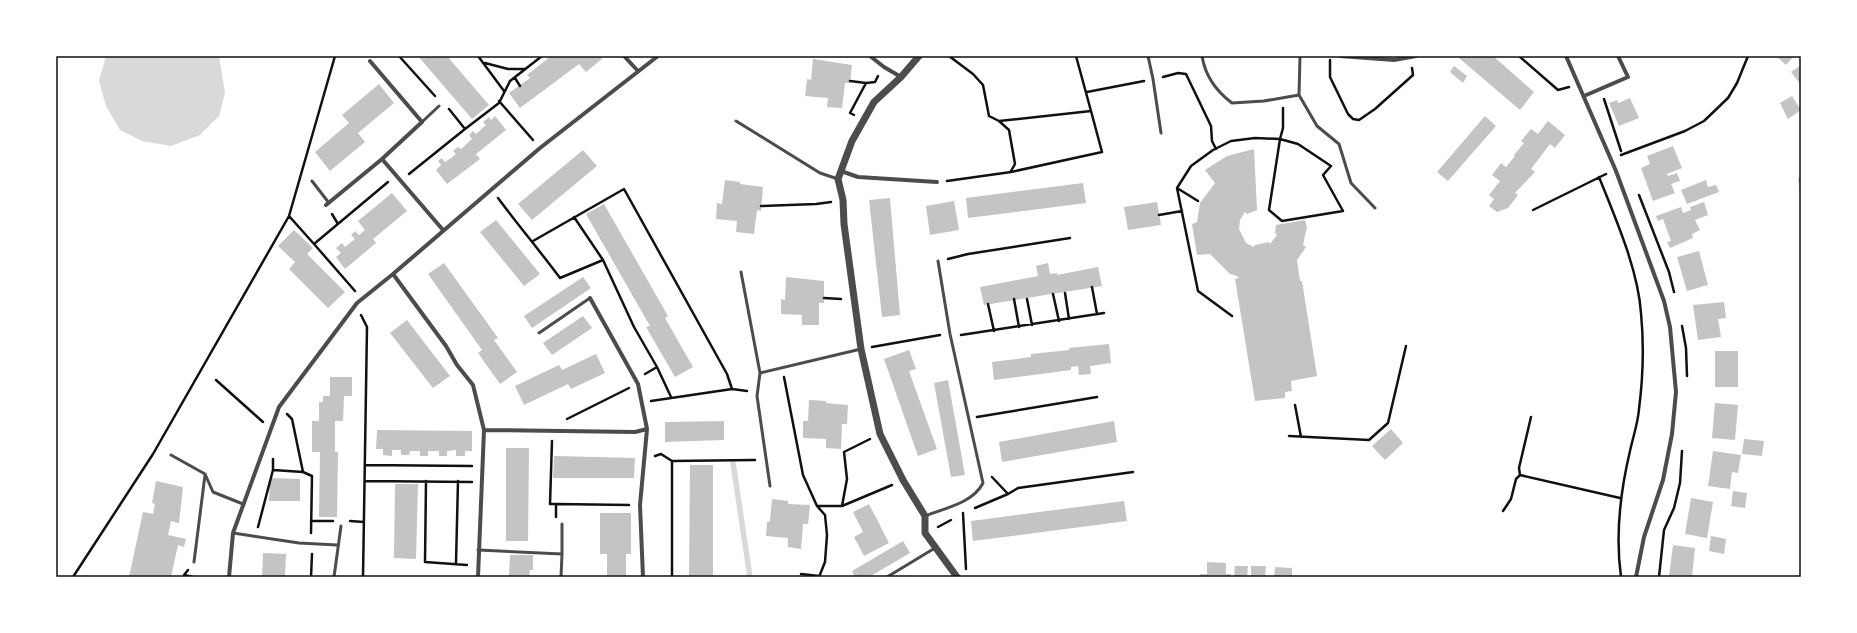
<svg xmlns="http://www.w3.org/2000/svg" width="1857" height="633" viewBox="0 0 1857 633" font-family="'Public Sans',sans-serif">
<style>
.water{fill:#d9d9d9}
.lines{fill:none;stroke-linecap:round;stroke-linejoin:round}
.stream{stroke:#d9d9d9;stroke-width:5.5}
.building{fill:#c4c4c4}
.path{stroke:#111;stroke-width:2.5}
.service{stroke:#4c4c4c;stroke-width:3}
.minor{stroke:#4c4c4c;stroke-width:4}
.tertiary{stroke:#4c4c4c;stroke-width:7}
.neatline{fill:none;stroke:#111;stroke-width:1.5}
</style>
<rect width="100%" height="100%" fill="#fff"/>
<path class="water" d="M106 56H219L225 93 219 116 200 135 171 146 142 141 120 130 106 106 99 81Z"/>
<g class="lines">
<path class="stream" d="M733 463 750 577"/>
</g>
<path class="building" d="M418 56H447L489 105 472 119Z
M551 56H600L602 59 586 72 579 64 520 108 509 93 530 78 527 75Z
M1461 56H1493L1534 92 1520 110 1459 58Z
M1776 56H1794L1786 65Z
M813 59 852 65 850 83H845L842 108 827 107 828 98 805 96 807 79 811 80Z
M1801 65V85L1791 72Z
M1454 66 1467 76 1463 83 1450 72Z
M379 84 394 103 358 133 365 142 330 171 315 152 349 123 342 115Z
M1792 96 1801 110 1788 119 1780 103Z
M1630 98 1639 118 1619 126 1609 103 1617 100 1618 103Z
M495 116 506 130 476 154 480 159 447 184 436 170 441 165 438 161 442 158 445 162 451 158 456 154 453 151 458 147 461 149 472 139 469 135 473 131 476 134 486 125 483 122 489 117 491 120Z
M1485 116 1496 126 1448 181 1437 172Z
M1548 121 1565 135 1555 148 1550 144 1531 169 1535 172 1515 193 1518 195 1508 208 1497 212 1489 206 1494 199 1489 195 1500 181 1492 175 1501 163 1506 167 1515 156 1514 155 1524 143 1521 141 1531 129 1538 134Z
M1673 146 1682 168 1667 174 1668 176 1677 173 1680 181 1671 184 1675 193 1653 201 1641 168 1650 164 1647 156Z
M1254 149 1257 210 1247 214 1245 212 1240 220 1239 229 1246 243 1254 247 1255 245 1269 242 1270 244 1277 235 1275 233 1276 225 1305 220 1307 227 1303 245 1306 247 1297 260 1300 281H1302L1317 376 1291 381 1292 391 1285 392V398L1255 401 1235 279 1239 278 1237 276 1230 274 1210 254 1197 255 1192 224 1197 222 1200 203 1215 183 1205 170 1227 156Z
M583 150 597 166 532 220 518 204Z
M1798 178H1801V193H1800Z
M725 180 740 182V184L763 187 761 211 757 210 754 234 736 232 737 221 716 219 717 203 722 204Z
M1706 180 1708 187 1716 185 1719 192 1687 204 1681 190Z
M1083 183 1086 203 968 218 966 198Z
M392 193 407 211 373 239 376 243 345 269 336 257 341 253 336 248 342 243 345 247 355 239 351 235 355 231 359 235 365 230 358 221Z
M890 198 900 315 882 317 869 200Z
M954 201 959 230 930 235 926 206Z
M1157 202 1161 225 1128 230 1124 207Z
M1704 202 1708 215 1695 220 1700 230 1692 234 1693 238 1670 248 1667 242 1671 241 1663 219 1658 221 1656 216 1681 207 1683 213 1691 210 1690 207Z
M604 204 668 316 665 318 693 367 675 377 646 327 650 326 586 214Z
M496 220 540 274 524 286 480 232Z
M294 230 313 248 307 254 345 292 328 308 289 269 295 262 278 246Z
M1699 251 1708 285 1687 291 1677 257Z
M444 263 498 338 494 340 517 372 500 384 478 353 482 350 428 274Z
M1048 263 1050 274 1057 273V275L1098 267 1102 286 984 305 980 287 1038 276 1036 266Z
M583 277 591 288 532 328 524 316Z
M786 277 824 281V303H819V325H802V315L781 314V299L785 300Z
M1724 302 1726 318 1718 319 1721 337 1698 340 1693 305Z
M583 316 592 328 552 355 543 343Z
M407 320 450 376 433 388 390 333Z
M1109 344 1111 363 1090 366 1091 374 1079 375 1078 366 1071 367V370L994 380 992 362 1031 357V354L1069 350V348Z
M909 350 916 369 909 371 937 449 918 456 884 359Z
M1715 351H1738V387H1715Z
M596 354 605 373 571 389 568 384 524 405 515 386 559 365 562 370Z
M330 377H352V396H344L343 421H335V452H338L337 517H319L320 452H312V421H319V402H323V396H330Z
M948 380 965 475 951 477 934 383Z
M809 400 827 401 826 403 848 405 847 424H842L841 449 826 448V439L803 438V421H808Z
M1715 403 1738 405 1735 440 1712 438Z
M724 421V440L665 442V422Z
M1114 421 1117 442 1002 462 999 442Z
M1391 429 1403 443 1385 460 1372 446Z
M377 430 472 431V451H465V456H456V450L447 451V456H439V451H428V456H420V451H410L409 455H401V450H392V456L383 455V449H376Z
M1744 439 1764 441 1762 456 1742 454Z
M506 448H529L528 541H506Z
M1713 451 1741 455 1738 473 1732 472 1730 489 1708 486Z
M554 456 635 458 634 478H553Z
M690 465H713V577H689Z
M270 478 300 479V501H269Z
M156 481 183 487 179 523 171 521 168 535 186 539 184 547 178 545 171 577H129L143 512 153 514 155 504 152 503Z
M395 484H418L416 559 394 558Z
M1733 491 1747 493 1745 508 1731 506Z
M1691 498 1713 502 1707 538 1685 534Z
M772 499 788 501V504L810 505 808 524H803L801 549 788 547V538L766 536 767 522 770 521Z
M1124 501 1127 521 973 541 971 521Z
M869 504 889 543 864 556 854 537 863 532 853 512Z
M600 513H631V554H626V577H607V554H600Z
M1711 536 1726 539 1724 554 1709 551Z
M903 541 910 553 869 577H855L852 571Z
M1673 545 1695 548 1692 577H1669Z
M263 553 286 554 285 577H262Z
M510 555H533V570H530L529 577H509Z
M1207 562 1226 563V574H1231V577H1200V574H1207Z
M1235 566H1248L1247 577H1234Z
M1251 566H1266L1265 577H1251Z
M1275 567 1292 568V577H1274Z"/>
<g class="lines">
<path class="path" d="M399 56 435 96
M478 56 504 91
M949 56 973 74 983 85 989 116 999 121 1091 111 1076 56
M1519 56 1558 90 1569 87
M1330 60V77L1348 114 1353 119 1359 120 1375 109 1413 75 1412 68
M485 63 508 69H525
M1163 77 1178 73 1186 74 1211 126 1212 141 1216 149
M515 78 520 86
M850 81 866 83
M1087 92 1144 81
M1604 99 1621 151
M499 101 533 140
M449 109 465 129 499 103 510 81 542 56
M854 115 850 113 866 83 875 82 878 76
M999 121 1009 130 1015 164 1011 171
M1621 155 1685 131 1704 121 1728 98 1737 83 1748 56
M409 174 465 129
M1599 177C1615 217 1638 269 1641 313 1644 344 1643 378 1639 409 1638 423 1633 437 1630 451 1620 493 1615 534 1621 577
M947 181 1011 172 1102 152 1091 111
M1177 188 1198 291 1232 316
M1639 195 1669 272 1674 292
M498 198C518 225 540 251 560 278L603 260
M1198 201 1177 188 1191 166 1213 150 1231 141 1255 138 1280 139 1298 144 1331 166 1323 175 1343 211 1282 221 1269 210 1280 139 1283 128V108
M761 206 816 204 831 202
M1533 210 1606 174
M332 214 338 224
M1159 215 1182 211
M289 216 314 244
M574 217 603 260 634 327 657 367
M533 241 624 189 727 374 732 389
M948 259 968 254 1070 238
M1092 287 1097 314
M355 291 314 244 388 182
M1065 293 1069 319
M1053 294 1059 321
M824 298 841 299
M1014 299 1019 327
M1027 299 1032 325
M988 304 994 331
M361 315 367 327 363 577
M1682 326 1686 348 1687 376
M961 335 1104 313
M872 347 940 335
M645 374 657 367 671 397
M784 377 803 475 817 506 825 515 827 535 825 562 819 577
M216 380 263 422
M651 401 732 389 747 391
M1295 405 1301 437
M287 414 292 419 303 472
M977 417 1097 397
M567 419 629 388
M1289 436 1369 440 1388 423 1406 346
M552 441 550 504H556V517
M655 456 661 454 672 461 755 460
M672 461V577
M365 465 472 466
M273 470V459
M1520 475 1519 468 1531 417
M992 477 1008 494 1018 488 1133 472
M365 481 472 482
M426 481 425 562 467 565
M556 504 629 505
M817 506H842L892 485
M842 506 847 479 844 452 870 439
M975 508 1008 494
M1503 511 1511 499 1516 479 1520 475 1620 498
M963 513 966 569
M311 521H333
M350 521 364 522
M258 527 273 470 303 472 312 476 311 533
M938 527 951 520
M456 563 458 481
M188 570 184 575 193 577
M801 574 819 576
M73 577 153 454 289 216 335 56
M311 577 312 554
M1659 577 1664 530 1674 508 1680 483 1682 451"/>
<path class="service" d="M1148 56 1153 79 1161 133
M1202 56C1205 75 1216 91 1232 103L1264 101 1299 95 1300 56
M1299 95 1317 126 1339 144 1351 183 1375 208
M736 121 820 173 838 179
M422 122 439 106
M312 181 329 203
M741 272 760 373 757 396 770 486
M539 333 590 298
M760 373 861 349
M171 455 205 474 213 492 243 504
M925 516C945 508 973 503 983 483L950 334 938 261
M233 533 299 543 337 545
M478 550 562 554V524
M194 562 205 475
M334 577 341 526
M561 577 562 554
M887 577 935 548"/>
<path class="minor" d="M624 56 638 71
M870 56 884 67 901 77
M1340 56 1394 60 1416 56
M1566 56 1616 171 1664 301 1670 327 1676 392 1672 434 1663 480 1644 537 1636 577
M370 61 422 122 382 159 443 230
M1584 96 1628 77 1618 56
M841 171 858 177 937 182
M326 205 382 159
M393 274 446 346 457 365 473 385 484 430 478 577
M590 298 638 384 647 429 640 505 643 577
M484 430 635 432 647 429
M229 577 233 533 279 407 357 303 393 274 540 148 658 56"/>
<path class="tertiary" d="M919 56 901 77 874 102 852 141 838 179 843 200 844 224 861 349 880 434 903 480 925 516V533L957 577"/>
</g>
<rect width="1857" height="633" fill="none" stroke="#ffffff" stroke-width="114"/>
<rect x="57" y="57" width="1743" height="519" class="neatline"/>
</svg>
